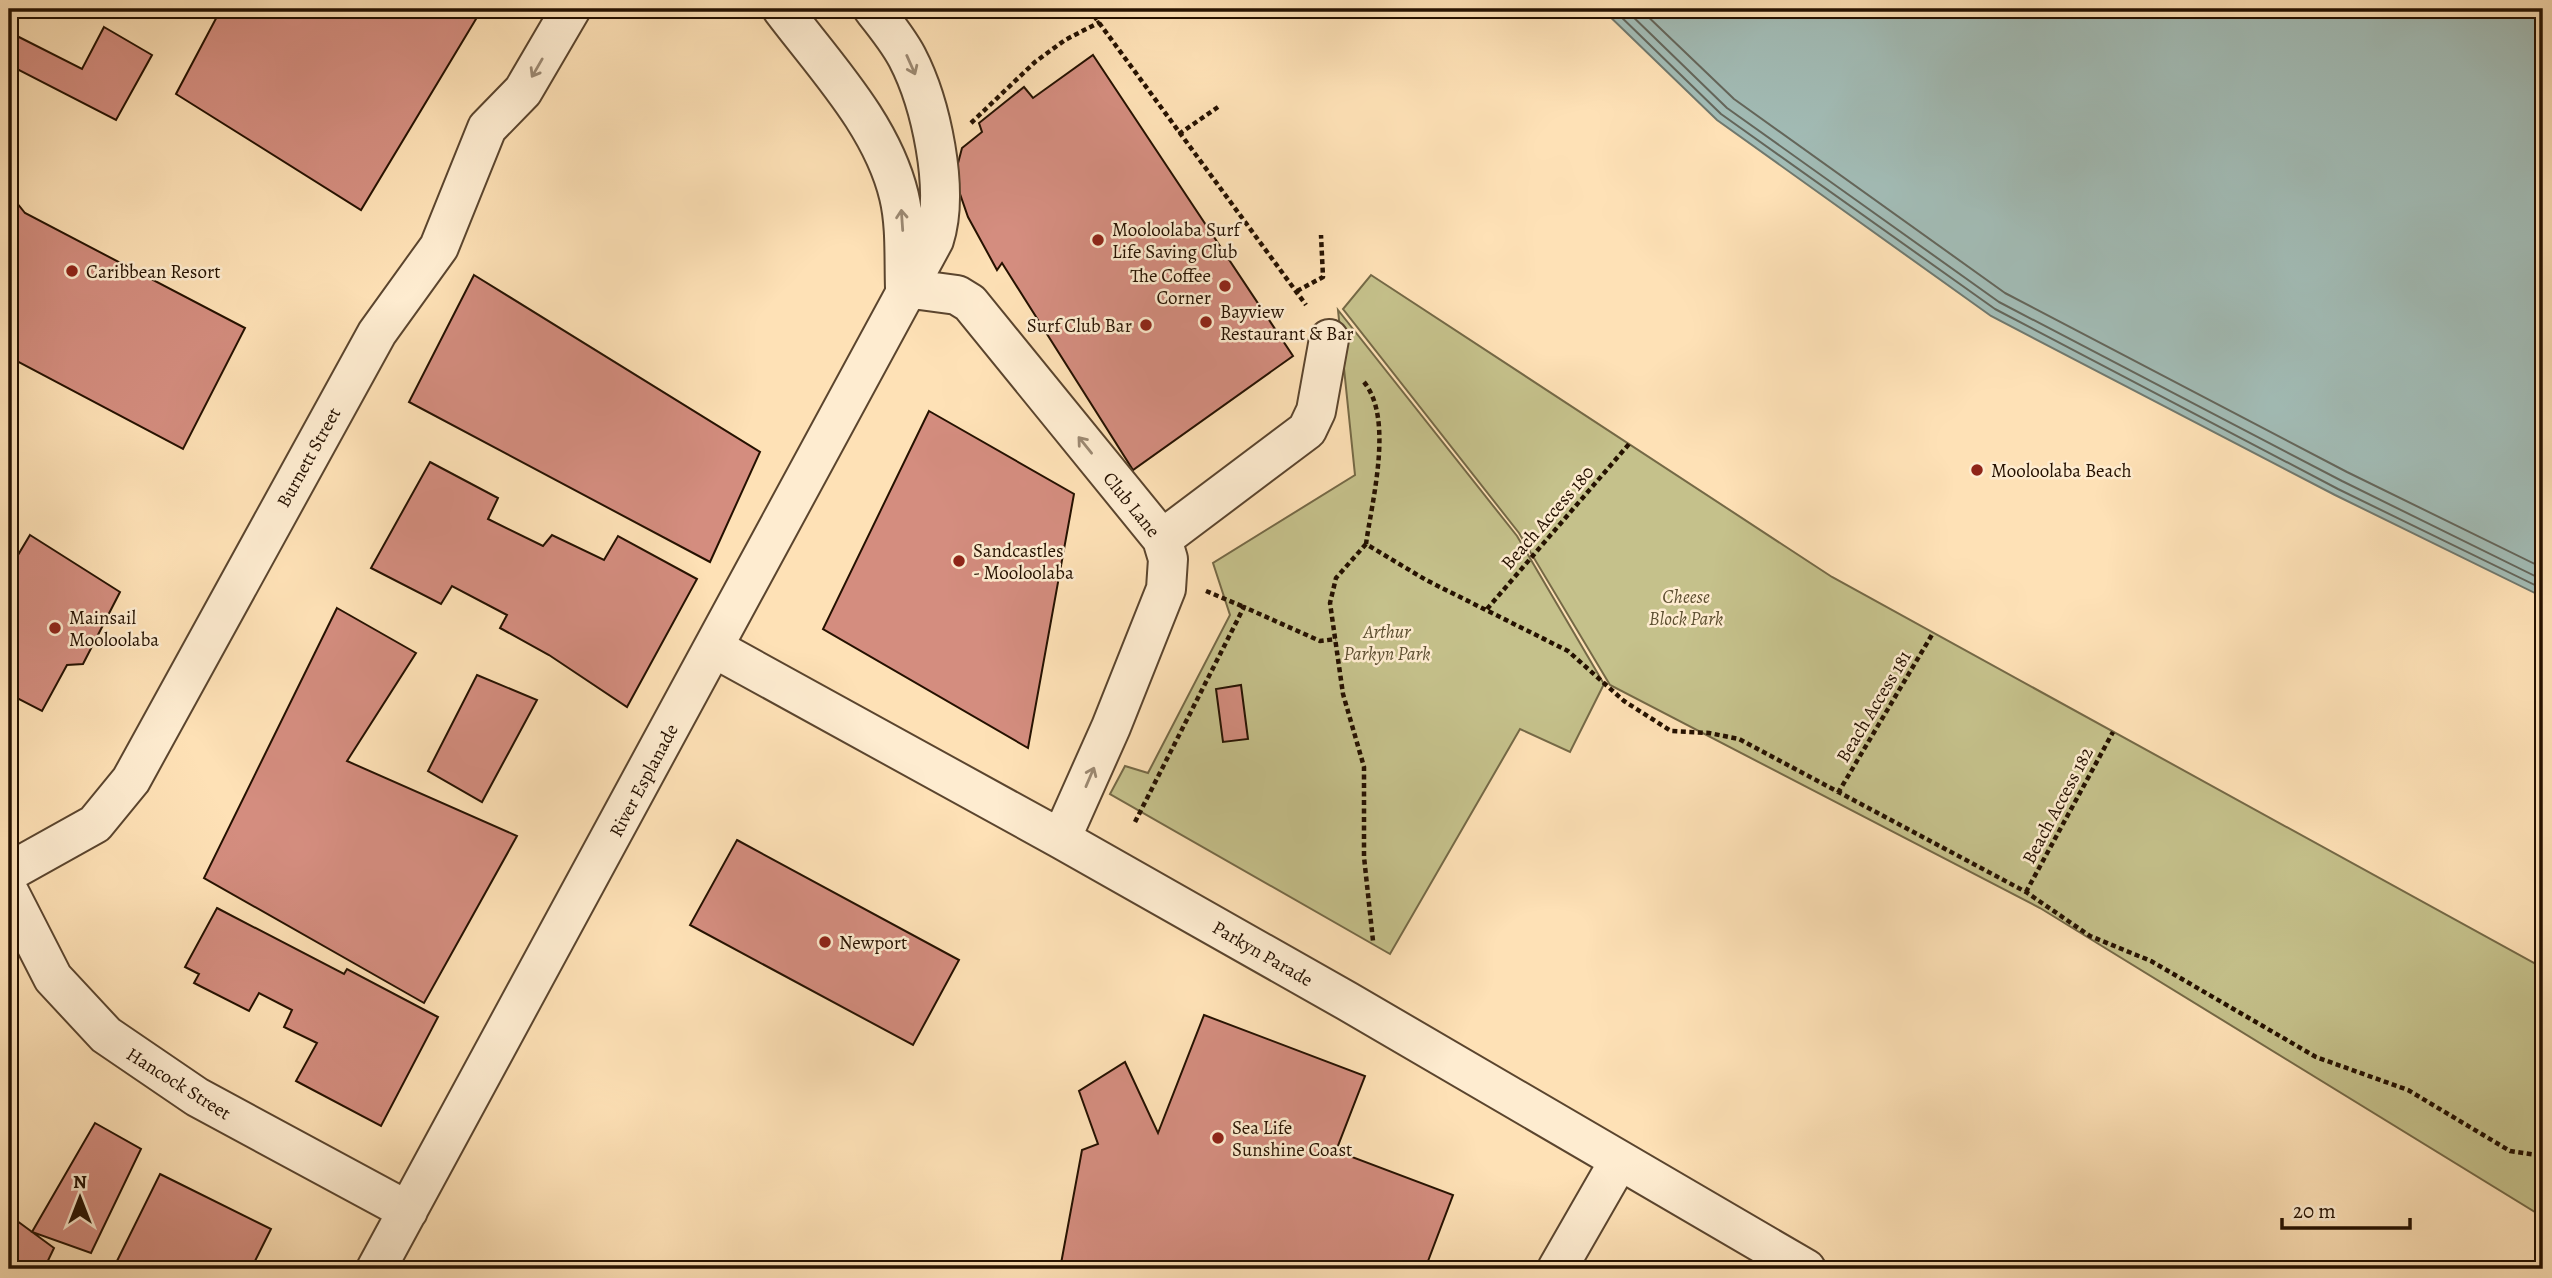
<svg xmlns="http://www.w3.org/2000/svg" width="2552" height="1278" viewBox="0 0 2552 1278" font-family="Alegreya,serif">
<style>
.green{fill:#c5c18b;stroke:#756946;stroke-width:2}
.water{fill:#a2bcb6;stroke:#70786d;stroke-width:2}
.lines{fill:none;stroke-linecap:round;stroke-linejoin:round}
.shore{stroke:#64665b;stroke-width:2}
.building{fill:#d48d7f;stroke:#251100;stroke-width:2}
.minor-casing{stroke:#5b452e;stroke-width:42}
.path{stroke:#251100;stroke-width:4.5;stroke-dasharray:5 3.5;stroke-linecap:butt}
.minor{stroke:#feecd0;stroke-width:38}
.oneway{stroke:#9c8972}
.poi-dot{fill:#8f2418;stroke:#feecd0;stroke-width:2.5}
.labels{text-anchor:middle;stroke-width:5;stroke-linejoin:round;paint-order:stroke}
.poi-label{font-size:19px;fill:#251100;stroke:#feecd0;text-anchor:start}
.street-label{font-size:19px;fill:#251100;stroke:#feecd0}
.park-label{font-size:19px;font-style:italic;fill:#5d4f31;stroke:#feecd0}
</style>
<rect width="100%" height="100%" fill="#fee1b6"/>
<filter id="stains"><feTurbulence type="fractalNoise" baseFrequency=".00286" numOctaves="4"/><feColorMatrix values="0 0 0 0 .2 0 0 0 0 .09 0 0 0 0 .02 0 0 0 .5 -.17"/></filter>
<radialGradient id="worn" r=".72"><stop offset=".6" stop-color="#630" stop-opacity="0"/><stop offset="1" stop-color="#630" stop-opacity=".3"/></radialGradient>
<path class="green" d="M1371 275 1832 577 2543 968V1217L2040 908 1610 685 1519 533 1343 309Z
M1338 310 1517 536 1604 684 1570 752 1520 729 1390 954 1110 794 1125 766 1148 773 1230 615 1213 563 1355 475Z"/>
<path class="water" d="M1602 9H2543V597L2335 495 1991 316 1717 120Z"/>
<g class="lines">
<path class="shore" d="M1613 9 1721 114 1995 309 2338 489 2543 589
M1625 9 1727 108 1999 302 2342 481 2543 580
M1640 9 1734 99 2005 293 2347 472 2543 568"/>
</g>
<path class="building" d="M221 9H482L361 210 176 94Z
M104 27 152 55 116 120 9 65V32L82 69Z
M1093 55 1293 356 1133 470 1002 263 997 270 968 217 959 191 957 167 962 148 982 132 979 123 1024 87 1033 98Z
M9 193 25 213 245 328 183 449 9 357Z
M474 275 760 452 710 562 409 402Z
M929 411 1074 494 1028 748 823 629Z
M430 462 498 498 488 519 543 546 552 535 604 560 618 536 697 579 627 707 549 655 500 628 507 615 452 586 441 604 371 568Z
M30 535 120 592 83 664 67 665 42 711 9 694V570Z
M337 608 416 653 347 761 517 836 424 1003 204 878Z
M477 675 537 700 482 802 428 771Z
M1241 685 1248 739 1223 742 1216 689Z
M737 840 959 960 913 1045 690 925Z
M217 908 344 974 347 969 438 1017 381 1126 296 1081 317 1043 284 1027 292 1010 259 993 249 1011 194 983 199 974 185 967Z
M1204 1015 1365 1076 1336 1151 1453 1195 1425 1269H1060L1082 1150 1098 1144 1079 1091 1125 1062 1158 1133Z
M95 1123 141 1149 91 1253 32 1232Z
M160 1174 271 1229 251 1269H113Z
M9 1215 54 1248 44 1269H9Z"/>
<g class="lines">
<g class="minor-casing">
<path id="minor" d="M782 9C825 66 882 125 899 196 906 225 904 258 905 288
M905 288 957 295 970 303 1162 539 1168 559 1166 589 1111 727 1061 839
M1162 539 1307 430 1316 411 1329 339
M714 648 1061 839 1347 1001 1806 1269
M9 872 95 824 131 780 377 333 439 247 487 128 523 91 571 9
M9 892 53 978 106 1035 197 1097 408 1211
M376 1269 934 240C950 190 931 103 907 57 898 40 885 24 873 9
M1557 1269 1619 1161"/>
</g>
<path class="path" d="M1089 9 1306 305
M971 123 1035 62 1065 40 1100 22
M1179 134 1218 107
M1297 291 1323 277 1321 235
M1364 382C1394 419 1372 500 1366 544L1426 580 1568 651 1624 701 1671 731 1709 733 1739 739 2026 892 2090 936 2151 961 2316 1057 2408 1090 2510 1151 2543 1156
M1366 544 1336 578 1330 603 1343 694 1364 767V857L1373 941
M1206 591 1244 607
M1487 609 1629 444
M1838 793 1933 633
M1135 822 1244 607 1320 641 1336 639
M2026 892 2113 732"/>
<use href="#minor" class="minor"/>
</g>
<defs><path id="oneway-shaft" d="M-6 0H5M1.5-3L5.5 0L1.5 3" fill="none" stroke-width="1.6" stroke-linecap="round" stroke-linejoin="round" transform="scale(1.75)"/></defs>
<g class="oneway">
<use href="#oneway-shaft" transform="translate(911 65) rotate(66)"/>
<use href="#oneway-shaft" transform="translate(537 68) rotate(120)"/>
<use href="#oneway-shaft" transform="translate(902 220) rotate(-94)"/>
<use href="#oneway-shaft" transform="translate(1085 445) rotate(-129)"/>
<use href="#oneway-shaft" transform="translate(1090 777) rotate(-67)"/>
</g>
<g class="poi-dot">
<circle cx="1098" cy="240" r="7"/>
<circle cx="72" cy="271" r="7"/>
<circle cx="1225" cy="286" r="7"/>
<circle cx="1206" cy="322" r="7"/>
<circle cx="1146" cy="325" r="7"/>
<circle cx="1977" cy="470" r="7"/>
<circle cx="959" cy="561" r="7"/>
<circle cx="55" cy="628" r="7"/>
<circle cx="825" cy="942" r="7"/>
<circle cx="1218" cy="1138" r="7"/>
</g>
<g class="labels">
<g class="poi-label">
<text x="1112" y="236">Mooloolaba Surf<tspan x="1112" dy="22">Life Saving Club</tspan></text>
<text x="86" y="278">Caribbean Resort</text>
<text x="1211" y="282" text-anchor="end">The Coffee<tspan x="1211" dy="22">Corner</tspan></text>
<text x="1220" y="318">Bayview<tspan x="1220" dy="22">Restaurant &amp; Bar</tspan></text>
<text x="1132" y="332" text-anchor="end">Surf Club Bar</text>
<text x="1991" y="477">Mooloolaba Beach</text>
<text x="973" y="557">Sandcastles<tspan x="973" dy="22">- Mooloolaba</tspan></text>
<text x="69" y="624">Mainsail<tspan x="69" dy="22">Mooloolaba</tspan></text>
<text x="839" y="949">Newport</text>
<text x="1232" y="1134">Sea Life<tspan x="1232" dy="22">Sunshine Coast</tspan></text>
</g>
<g class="street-label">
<text transform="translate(308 457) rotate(-61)" y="7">Burnett Street</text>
<text transform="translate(1132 504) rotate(51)" y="7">Club Lane</text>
<text transform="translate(1547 517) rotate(-49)" y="7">Beach Access 180</text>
<text transform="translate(1873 706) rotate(-59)" y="7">Beach Access 181</text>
<text transform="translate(643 780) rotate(-62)" y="7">River Esplanade</text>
<text transform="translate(2057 805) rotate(-62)" y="7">Beach Access 182</text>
<text transform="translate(1263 953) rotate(30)" y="7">Parkyn Parade</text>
<text transform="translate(179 1083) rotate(32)" y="7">Hancock Street</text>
</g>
<g class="park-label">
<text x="1686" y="603">Cheese<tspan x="1686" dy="22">Block Park</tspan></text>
<text x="1387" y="638">Arthur<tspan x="1387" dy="22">Parkyn Park</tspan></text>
</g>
</g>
<rect width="2552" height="1278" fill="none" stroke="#fee1b6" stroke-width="35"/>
<rect x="10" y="10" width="2531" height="1257" fill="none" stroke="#251100" stroke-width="3.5"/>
<rect x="18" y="18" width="2517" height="1243" fill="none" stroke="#251100" stroke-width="2"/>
<g transform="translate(80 1198)" stroke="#feecd0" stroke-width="5" paint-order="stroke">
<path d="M0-5L12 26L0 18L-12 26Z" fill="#251100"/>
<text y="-10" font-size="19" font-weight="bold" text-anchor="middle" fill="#251100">N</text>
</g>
<path d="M2282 1218v10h128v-10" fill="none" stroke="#251100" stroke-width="3.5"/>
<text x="2293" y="1218" font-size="21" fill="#251100" stroke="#feecd0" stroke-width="5" paint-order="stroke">20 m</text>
<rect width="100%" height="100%" filter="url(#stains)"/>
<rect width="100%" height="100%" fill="url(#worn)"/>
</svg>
